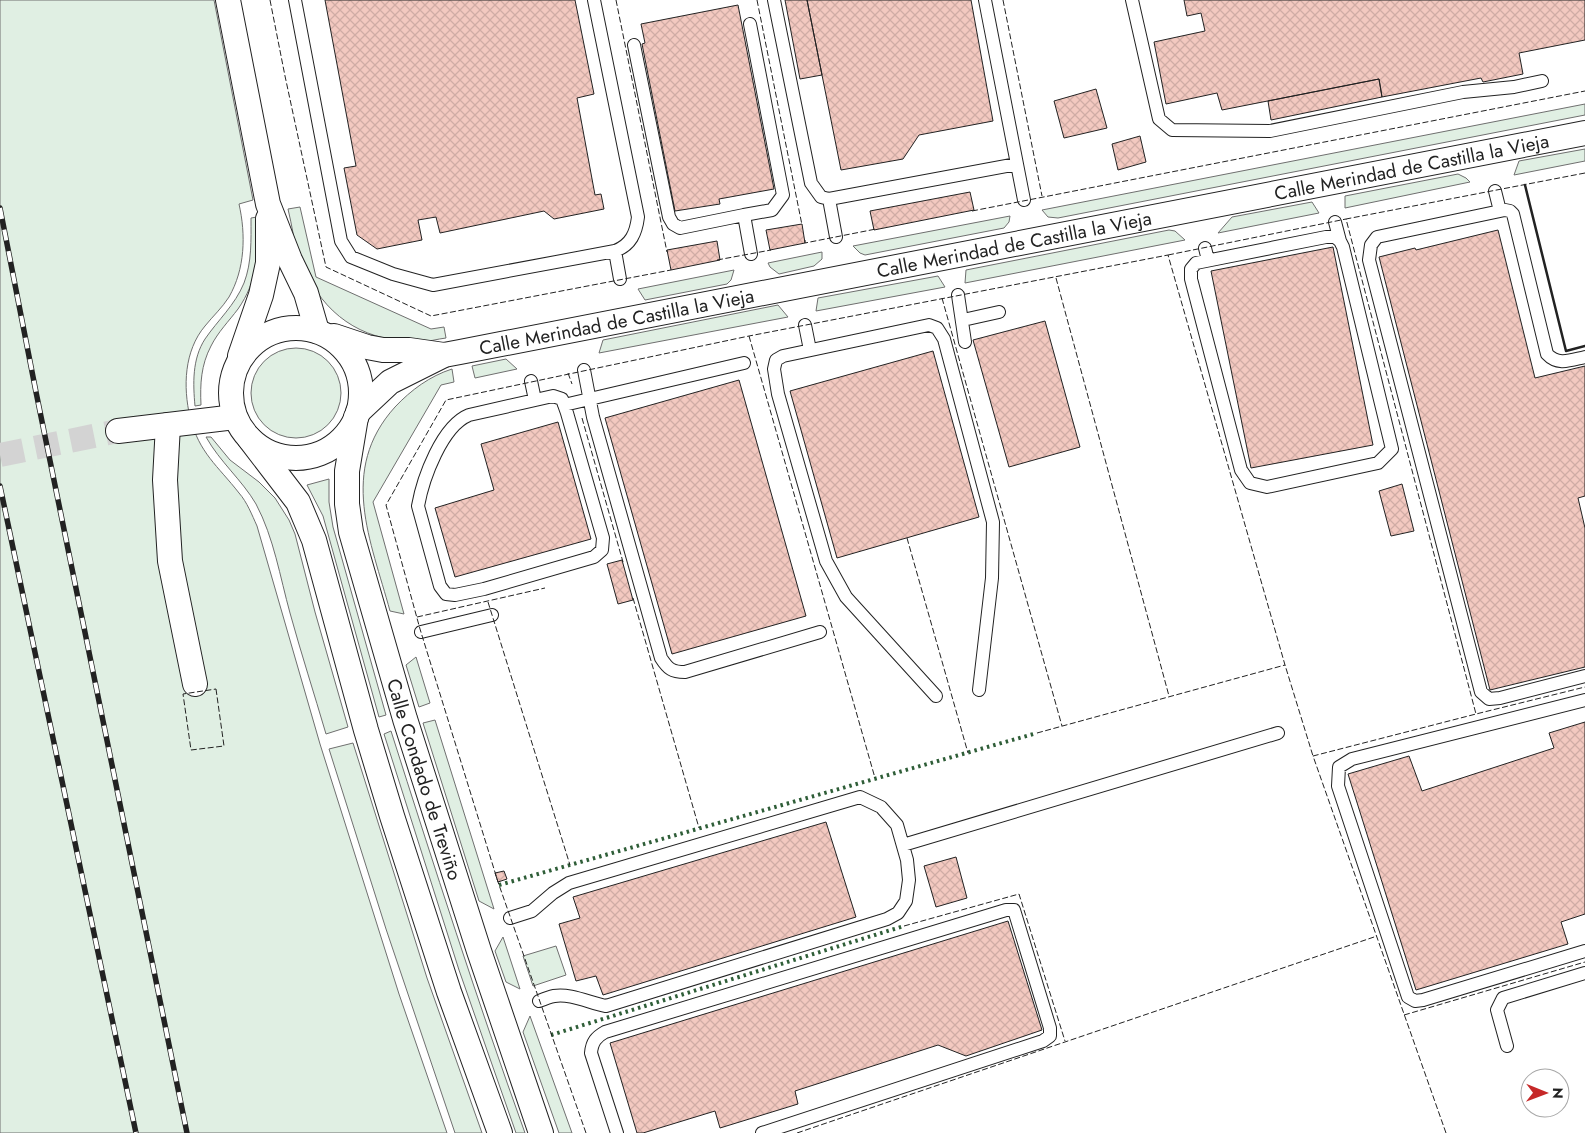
<svg xmlns="http://www.w3.org/2000/svg" width="1585" height="1133" viewBox="0 0 1585 1133" font-family="Jost,sans-serif">
<style>
.green{fill:#e0efe3;stroke:#6f6f6f}
.building{fill:url(#building-cross-hatch);stroke:#222}
.lines{fill:none;stroke-linecap:round;stroke-linejoin:round}
.minor-tunnel{stroke:#d3d3d3;stroke-width:24;stroke-dasharray:24 12;stroke-linecap:butt}
.service-casing{stroke:#222;stroke-width:14}
.minor-casing{stroke:#222;stroke-width:26}
.service{stroke:#fff;stroke-width:12}
.minor{stroke:#fff;stroke-width:24}
.rail-casing{stroke:#222;stroke-width:5.5}
.rail{stroke:#fff;stroke-width:4;stroke-dasharray:11;stroke-linecap:butt}
.hedge{stroke:#2f5e38;stroke-width:4;stroke-dasharray:2.5 4;stroke-linecap:butt}
.fence{stroke:#222;stroke-width:1;stroke-dasharray:6 2.5;stroke-linecap:butt}
.wall{stroke:#222;stroke-width:2.5}
.labels{text-anchor:middle;stroke-width:4;stroke-linejoin:round;paint-order:stroke}
.street-label{font-size:19px;fill:#222;stroke:#fff}
</style>
<defs>
<pattern id="building-cross-hatch" width="8" height="8" patternUnits="userSpaceOnUse" patternTransform="scale(1.25)"><rect width="8" height="8" fill="#f3c9c0"/><path d="M0 0l8 8M0 8l8-8" fill="none" stroke="#d0aca5"/></pattern>
</defs>
<rect width="100%" height="100%" fill="#fff"/>
<path class="green" d="M0 0H214L253 200 239 204C246 235 245 269 229 297 222 308 213 316 205 326 184 351 183 387 190 417 199 453 218 466 239 493 247 502 252 515 257 526L320 744 399 994 447 1133H0Z
M1585 104V115L1058 218 1048 217 1042 210Z
M1585 149V161L1514 175 1519 161Z
M1458 174 1466 178 1470 182 1345 208V196Z
M1312 202 1319 213 1218 233 1232 217Z
M300 207 316 277 431 329 444 327 446 338C437 339 428 342 419 342 369 342 330 321 307 275 305 270 301 264 299 258 294 242 292 225 288 209Z
M1010 216 1009 222 1004 228 865 255 860 253 853 246Z
M257 217C262 248 257 282 238 309 229 321 218 332 211 346 201 365 200 384 201 405L195 406C193 384 192 359 205 339 218 320 235 305 244 283 252 262 251 240 251 218Z
M1169 230 1175 231 1185 240 965 283 966 270Z
M822 252V259L814 266 779 274 770 267 768 263Z
M734 270 731 280 727 284 645 300 638 289Z
M938 276 945 287 816 311 818 298Z
M778 305 788 317 599 353 603 340Z
M251 393a45 45 0 1 1 90 0a45 45 0 1 1-90 0Z
M506 359 517 369 475 378 472 366Z
M452 369 454 382 441 385 373 502 404 614 390 611C371 541 338 470 395 407 411 390 430 376 452 369Z
M206 437H211L230 460 259 482 275 498 289 520 295 534 315 612 348 727 326 734C314 693 301 653 290 613 280 577 274 538 256 504 242 480 220 462 206 437Z
M329 479V502L333 527 386 715 379 717 323 516 307 485Z
M416 657 430 703 419 707 406 665Z
M435 720 494 909 479 901 423 723Z
M391 731C434 866 477 1000 525 1133H516L459 970 384 734Z
M353 743 427 978 482 1133H455L386 929 329 749Z
M503 937 520 989 506 982 495 951Z
M556 946 566 975 533 986 523 956Z
M530 1016 572 1133H559L523 1032Z"/>
<path class="building" d="M325 0H575L594 94 577 98 595 195 601 194 604 209 554 219 544 211 440 233 436 217 418 220 422 240 377 249 357 235 344 168 356 166Z
M785 0H807L822 75 800 79Z
M807 0H971L993 121 919 135 903 159 841 170Z
M1184 0H1585V40L1519 53 1523 74 1483 82 1481 78 1382 97 1379 79 1222 110 1217 93 1166 104 1154 42 1205 31 1201 13 1187 16Z
M738 5 774 189 719 199 720 204 675 211 642 44 645 43 641 24Z
M1379 79 1382 97 1271 120 1268 101Z
M1096 89 1107 128 1064 138 1054 101Z
M1140 136 1146 162 1118 170 1112 144Z
M970 192 974 210 874 230 870 211Z
M802 224 805 243 770 250 766 230Z
M1498 230 1535 378 1585 366V496L1578 498 1585 528V667L1490 690 1379 257 1415 248 1416 250Z
M717 241 720 260 671 270 667 250Z
M1333 247 1373 445 1251 468 1211 271Z
M1045 321 1080 447 1009 467 973 340Z
M933 351 979 517 837 558 790 391Z
M739 380 806 616 672 654 605 418Z
M558 422 591 539 455 577 435 508 494 490 481 444Z
M1402 484 1414 531 1391 536 1379 491Z
M622 560 633 600 618 604 607 564Z
M1585 722V914L1561 922 1568 944 1416 990 1348 774 1409 756 1422 791 1554 748 1549 733Z
M826 822 856 917 603 995 596 976 576 981 559 924 580 918 573 897Z
M956 857 967 898 936 907 924 866Z
M504 871 507 879 498 882 495 873Z
M1008 921 1042 1030 966 1056 938 1045 795 1091 798 1104 720 1128 715 1111 643 1133H637L610 1043Z"/>
<g class="lines">
<path class="minor-tunnel" d="M0 455 118 431"/>
<g class="service-casing">
<path id="service" d="M295 0 341 241 351 257 393 274 433 285 615 251C631 245 636 233 638 217L594 0
M774 0 811 183 821 197 829 199 1017 164
M985 0 1024 200
M1132 0 1159 119 1172 130 1270 131 1463 92 1514 87 1542 81
M634 45 669 217 673 224 680 228 744 215 751 254
M1495 191 1500 211
M829 199 836 237
M744 215 772 210 783 195 750 24
M1335 222 1340 241
M1326 237H1335L1340 241 1343 247 1392 449 1378 463 1267 487 1250 483 1241 470 1191 279V269L1196 263Z
M1205 248 1208 260
M615 251 620 279
M958 295 965 342
M963 320 999 312
M805 325 810 350
M1585 357C1571 360 1558 366 1547 354L1513 214 1510 211 1505 210 1377 237 1371 245 1369 260 1481 692 1489 699 1500 698 1585 676
M584 370 593 417 661 658C668 669 672 672 685 672L820 632
M531 381 535 400
M553 396 562 399 567 413 603 538 602 550 594 557 484 589 455 595 446 594 440 586 418 506C423 478 442 426 469 415Z
M564 405 744 363
M421 632 492 615
M936 696 846 597 826 561 778 394 774 369 776 360 783 356 929 325 937 328 944 339 993 522 992 578 979 690
M1585 700 1352 759 1339 767 1338 786 1408 997 1415 1001 1423 1000 1585 951
M903 845 1278 733
M510 918 532 911 553 893 569 883 860 797 881 807 897 825 907 860 909 880 906 901 898 913 887 919 606 1006C590 1003 570 993 554 996 549 997 544 999 539 1001
M1507 1046 1497 1010 1503 998 1585 973
M617 1133 591 1053C592 1042 596 1037 605 1032L1006 910H1014L1050 1028V1036L1043 1041 762 1133"/>
</g>
<g class="minor-casing">
<g id="minor">
<path d="M228 0 268 204 290 260 306 293 317 331"/>
<circle cx="296" cy="393" r="65"/>
<path d="M334 336 367 347 383 350H409L444 355"/>
<path d="M240 356 261 295 268 263V219"/>
<path id="s1" d="M358 412 390 382 444 355 460 352 1585 133"/>
<path id="s2" d="M356 417 347 471V504L351 532 405 719 479 951 541 1133"/>
<path d="M168 425 165 480 170 561 195 684"/>
<path d="M118 431 235 417"/>
<path d="M249 438 298 502 314 540 366 730 392 816 449 992 500 1133"/>
</g>
</g>
<use href="#service" class="service"/>
<use href="#minor" class="minor"/>
<g class="rail-casing">
<path id="rail" d="M0 208 36 392 187 1133
M0 486 136 1133"/>
</g>
<use href="#rail" class="rail"/>
<path class="hedge" d="M499 885 1037 733
M551 1035 904 926"/>
<path class="fence" d="M270 0 285 76 326 267 431 316 671 270
M616 0 667 252
M757 0 802 225
M1003 0 1042 196
M1585 173 1346 219 1476 714 1585 687
M972 211 1585 91
M805 240V243L876 229
M1168 255 1346 219
M717 260 771 250
M1056 278 1169 696
M942 298 1062 726
M749 336 875 778
M568 373 572 384
M582 418 623 562
M907 538 968 753
M633 598 699 828
M488 602 570 865
M417 617 545 588
M216 689 224 746 191 750 183 694Z
M1037 733 1285 665
M904 926 1019 894 1065 1041
M1404 1015 1585 962
M586 1133 498 882 420 629 386 505 446 400 749 336 1168 255 1285 665 1313 756
M797 1133 1377 936
M1446 1133 1313 756 1476 714"/>
<path class="wall" d="M1525 185 1566 351 1585 346"/>
</g>
<g class="labels">
<g class="street-label">
<text dy="7" stroke="none"><textPath href="#s1" startOffset="1090">Calle Merindad de Castilla la Vieja</textPath></text>
<text dy="7" stroke="none"><textPath href="#s1" startOffset="685">Calle Merindad de Castilla la Vieja</textPath></text>
<text dy="7" stroke="none"><textPath href="#s1" startOffset="280">Calle Merindad de Castilla la Vieja</textPath></text>
<text dy="7" stroke="none"><textPath href="#s2" startOffset="374">Calle Condado de Treviño</textPath></text>
</g>
</g>
<g transform="translate(1545 1093) rotate(91)"><circle r="24" fill="#ffffff" stroke="#a7a7a7"/>
<path d="M0-4L9 19L0 12L-9 19Z" fill="#c62828"/>
<text y="-8" font-size="14" font-weight="bold" text-anchor="middle" fill="#222222">N</text>
</g>
</svg>
